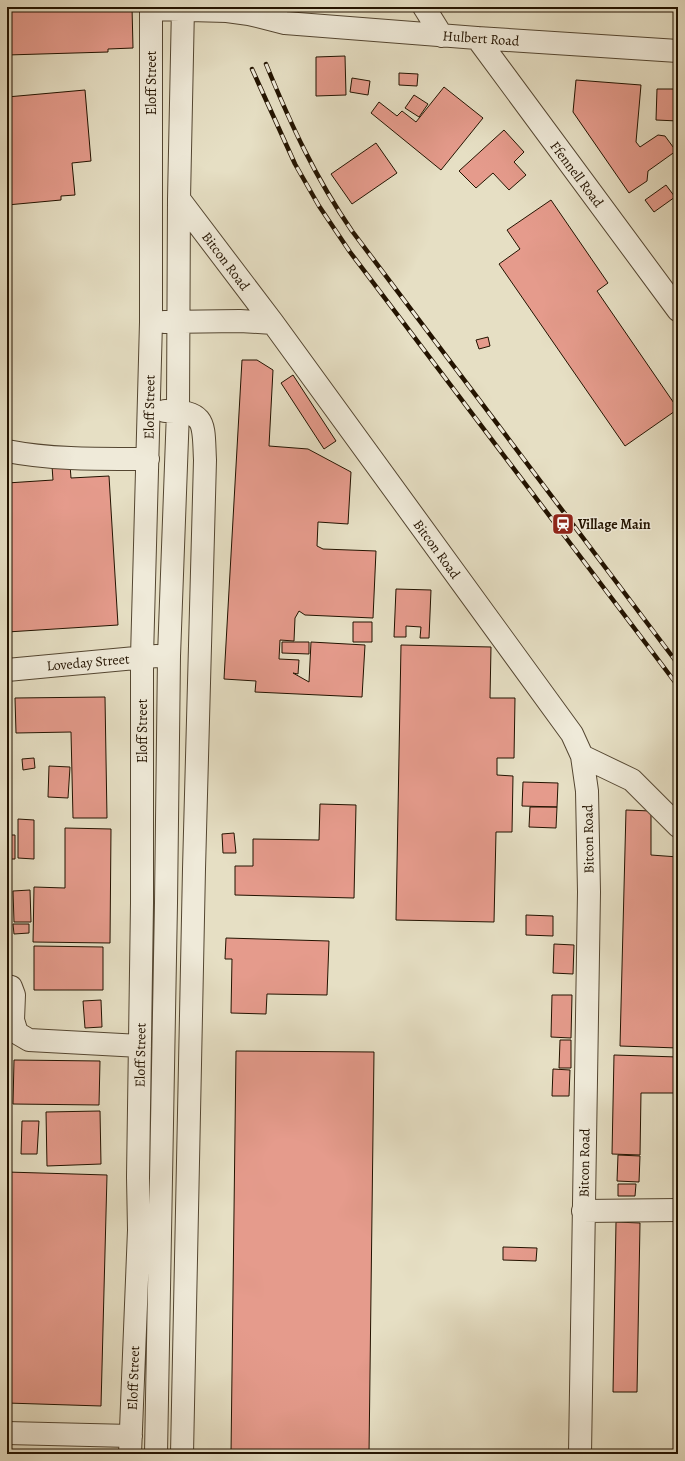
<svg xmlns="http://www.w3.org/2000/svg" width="685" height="1461" viewBox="0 0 685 1461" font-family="Alegreya,serif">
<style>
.building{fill:#e59b8c;stroke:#231300}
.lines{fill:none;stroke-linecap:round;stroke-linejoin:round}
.minor-casing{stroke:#544631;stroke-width:24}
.minor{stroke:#efead9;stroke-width:22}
.rail-casing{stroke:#231300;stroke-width:4.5}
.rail{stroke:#efead9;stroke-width:3;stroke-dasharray:9;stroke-linecap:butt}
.labels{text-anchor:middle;stroke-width:3;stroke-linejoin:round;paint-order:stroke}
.street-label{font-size:14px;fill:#231300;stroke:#efead9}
.poi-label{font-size:14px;font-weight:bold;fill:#231300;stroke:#efead9;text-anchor:start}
</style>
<rect width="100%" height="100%" fill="#e6dfc4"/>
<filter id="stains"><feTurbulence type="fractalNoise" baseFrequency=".005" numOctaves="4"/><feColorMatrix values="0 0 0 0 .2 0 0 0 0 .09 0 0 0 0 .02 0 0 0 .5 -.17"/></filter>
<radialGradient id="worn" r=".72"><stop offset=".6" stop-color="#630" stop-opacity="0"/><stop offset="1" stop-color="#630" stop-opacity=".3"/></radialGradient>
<path class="building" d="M7 7H132L133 48 108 49V52L7 55Z
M345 56 346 95 316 96V57Z
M399 73 418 74 417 86 399 85Z
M352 78 370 81 368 95 350 92Z
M576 80 641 85 636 142 640 147 658 135 665 136 676 151 648 171 647 181 629 193 573 112Z
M444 87 483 118 441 170 371 113 379 102 397 116 402 111 416 122Z
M657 89H678V121L656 120Z
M85 90 91 161 72 163 75 195 61 196V200L7 205V97Z
M414 95 428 104 419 117 405 108Z
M504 130 524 152 514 162 526 175 509 190 493 173 476 188 459 171Z
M376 143 397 173 352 204 331 174Z
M666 185 675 197 654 212 645 200Z
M551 200 608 283 597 291 678 409 625 446 499 264 520 249 507 230Z
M488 337 490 346 479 349 476 340Z
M242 360H257L273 370 269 446 308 449 351 472 348 524 318 522 317 546 323 549 376 551 373 618 305 615 299 611 295 618 294 641 280 640 279 659 299 660 298 674 293 673 309 682 311 642 365 645 362 697 255 692 256 681 224 679Z
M293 375 336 441 324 449 281 383Z
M70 465 71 478 109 476 118 625 7 632V483L53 480 52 466Z
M396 589 431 590 429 638H420L421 627 406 626V637H394Z
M353 622H372V642H353Z
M282 642H309V654L282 653Z
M401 645 491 647 490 698H515L514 758H497V775L513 776 512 832H496L494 922 396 920Z
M105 697 107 818H73L71 732 16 733 15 698Z
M7 701H9L10 833H7Z
M34 758 35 768 23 770 22 759Z
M49 766 70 767 68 798 48 797Z
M523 782 558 783 557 807 522 806Z
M320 804 356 805 354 898 235 895V866H253V839L319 840Z
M530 807H557L556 828 529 827Z
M626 810 651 811V855L678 857V1048L620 1046Z
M18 819 34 820V859L18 858Z
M65 828 111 829 110 943 33 942 34 887 65 888Z
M234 833 236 853H223L222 834Z
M7 835H15V859H7Z
M30 890 31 922H14L13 891Z
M526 915 553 916V936L526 935Z
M13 924H29V933L14 934Z
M226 938 329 941 327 995 267 994 266 1014 231 1013 232 959H225Z
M554 944 574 945 573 974 553 973Z
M34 946 103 947V990H34Z
M552 995H572L571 1038 551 1037Z
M101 1000 102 1027 85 1028 83 1001Z
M560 1040H571V1068H559Z
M236 1051 374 1052 369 1454H231Z
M614 1055 678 1057V1107H676V1093H641L640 1155 612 1154Z
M14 1060 100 1061 99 1105 13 1104Z
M553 1069 570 1070 569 1096H552Z
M100 1111 101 1164 47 1166 46 1112Z
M22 1121H39L37 1154H21Z
M618 1155 640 1156 639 1182 617 1181Z
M7 1172 107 1175 101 1406 7 1403Z
M618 1184H636L635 1196H618Z
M616 1222 640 1223 637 1392H613Z
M503 1247 537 1248 536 1261 503 1260Z"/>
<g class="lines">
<g class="minor-casing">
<path id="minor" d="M424 7 442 36
M151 9 227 11 249 14 285 23 477 38 678 51
M477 38 678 310
M179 199 273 323 572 734 582 756 587 791 589 892 580 1454
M164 322 240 321 273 323
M165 411C208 411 203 424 205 460L194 869 182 1454
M7 451C53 460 100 459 148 459
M7 670 157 656
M582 756 632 780 678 826
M7 986 11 987 14 995 13 1020 17 1033 29 1040 140 1046
M583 1211 678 1210
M7 1433 131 1436
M130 1454 139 1230 138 1177 142 903V657L151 322V7
M156 1454 166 903 169 656 178 411 179 199 183 7"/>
</g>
<use href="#minor" class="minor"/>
<g class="rail-casing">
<path id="rail" d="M266 64C291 125 315 177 352 231L678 664
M252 69 295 164 319 206 350 252 678 686"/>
</g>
<use href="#rail" class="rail"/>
</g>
<defs>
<g id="station-square" transform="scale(1.15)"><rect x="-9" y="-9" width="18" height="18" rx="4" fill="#8f2418" stroke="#efead9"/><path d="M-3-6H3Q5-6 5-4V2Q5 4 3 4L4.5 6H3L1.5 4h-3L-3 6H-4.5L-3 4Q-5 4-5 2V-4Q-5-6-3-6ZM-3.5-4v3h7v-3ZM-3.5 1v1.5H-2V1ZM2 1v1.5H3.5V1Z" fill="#fff"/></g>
</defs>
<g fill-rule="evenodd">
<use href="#station-square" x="563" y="524"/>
</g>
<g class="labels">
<g class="street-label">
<text transform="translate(481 38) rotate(4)" y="5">Hulbert Road</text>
<text transform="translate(151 83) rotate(-90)" y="5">Eloff Street</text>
<text transform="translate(577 174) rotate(53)" y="5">Ffennell Road</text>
<text transform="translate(226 261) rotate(53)" y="5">Bitcon Road</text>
<text transform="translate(149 407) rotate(-89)" y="5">Eloff Street</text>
<text transform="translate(437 549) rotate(54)" y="5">Bitcon Road</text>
<text transform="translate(88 662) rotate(-5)" y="5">Loveday Street</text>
<text transform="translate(142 731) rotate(-90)" y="5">Eloff Street</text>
<text transform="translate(588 839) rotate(-91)" y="5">Bitcon Road</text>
<text transform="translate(140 1055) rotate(-89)" y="5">Eloff Street</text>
<text transform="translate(584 1163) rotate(-89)" y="5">Bitcon Road</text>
<text transform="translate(133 1378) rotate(-88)" y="5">Eloff Street</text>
</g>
<g class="poi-label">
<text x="578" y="529">Village Main</text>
</g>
</g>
<rect width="685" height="1461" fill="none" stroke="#e6dfc4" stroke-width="24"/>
<rect x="8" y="8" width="669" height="1445" fill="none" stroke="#231300" stroke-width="2"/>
<rect x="12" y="12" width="661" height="1437" fill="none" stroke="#231300"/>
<rect width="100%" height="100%" filter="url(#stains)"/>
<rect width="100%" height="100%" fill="url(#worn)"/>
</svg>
